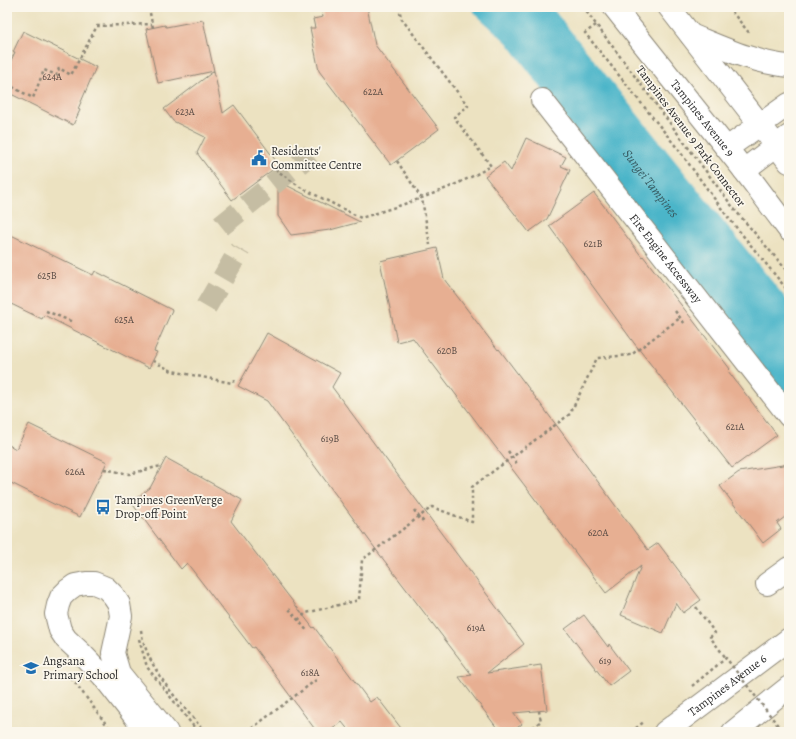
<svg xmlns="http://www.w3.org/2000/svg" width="796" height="739" font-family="Alegreya,serif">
	<rect width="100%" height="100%" fill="#fbf7ec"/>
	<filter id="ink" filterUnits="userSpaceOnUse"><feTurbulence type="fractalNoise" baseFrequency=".025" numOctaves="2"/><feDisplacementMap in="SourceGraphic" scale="8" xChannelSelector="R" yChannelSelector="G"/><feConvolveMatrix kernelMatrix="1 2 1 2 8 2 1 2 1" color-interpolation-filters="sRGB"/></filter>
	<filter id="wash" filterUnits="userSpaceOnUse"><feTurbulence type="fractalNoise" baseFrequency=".012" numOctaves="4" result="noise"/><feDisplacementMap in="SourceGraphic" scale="16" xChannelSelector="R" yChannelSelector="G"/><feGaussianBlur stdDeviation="0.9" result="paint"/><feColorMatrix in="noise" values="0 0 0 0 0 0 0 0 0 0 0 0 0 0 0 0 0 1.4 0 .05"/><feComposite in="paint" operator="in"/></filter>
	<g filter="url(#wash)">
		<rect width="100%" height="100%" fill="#ece2c1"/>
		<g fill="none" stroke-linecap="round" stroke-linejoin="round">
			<g stroke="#4cb5c9" stroke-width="22">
				<path d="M484,7L515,35L789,396"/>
				<path d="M535,7L542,13L789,320"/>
			</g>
			<path stroke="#4cb5c9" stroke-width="37" id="s1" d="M510,7L532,28L789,362"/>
		</g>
		<g id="blocks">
			<g fill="#e7af92">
				<path d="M321,7H367L375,45L439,129L391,165L319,71L310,28H315L313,19L323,17Z"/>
				<path d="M203,20L214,71L158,83L146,29L165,25L166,27Z"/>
				<path d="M23,31L96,67L78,109L80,110L73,125L7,92V69L15,52H13Z"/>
				<path d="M214,71L223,113L234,105L279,165L232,200L197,153L205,137L173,121L164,109Z"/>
				<path d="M526,138L566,157L561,166L570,170L547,219L529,232L485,176L504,162L511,171Z"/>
				<path d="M278,181L360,222L330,230L291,235L278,216Z"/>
				<path d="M594,193L642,257L643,256L692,319L730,369L728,371L777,435L732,468L634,343L549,226Z"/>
				<path d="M7,233L93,275L95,271L172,310L154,351L157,352L149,368L44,315L42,319L7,302Z"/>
				<path d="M437,248L444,279L498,350L499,349L560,430L648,550L658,543L701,600L683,613L676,603L663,633L621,615L641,566L606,593L413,338L397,342L380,261Z"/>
				<path d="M267,333L340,373L332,387L524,644L487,673L541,665L547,710L513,713L522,724L512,732H500L459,677L472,675L380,555L267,401L238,386Z"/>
				<path d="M29,424L107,462L80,517L7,481V444L16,449Z"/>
				<path d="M166,458L242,500L231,521L313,628L314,627L370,702L377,697L404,732H350L342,722L328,732H317L254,647L252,648L187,563L181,569L131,502L150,488Z"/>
				<path d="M789,464V514L777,523L781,529L763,543L720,486L739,472Z"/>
				<path d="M584,615L608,647L609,644L629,671L609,686L565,629Z"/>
			</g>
		</g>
	</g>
	<g filter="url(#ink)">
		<use href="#blocks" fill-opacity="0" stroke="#8c8676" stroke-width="1"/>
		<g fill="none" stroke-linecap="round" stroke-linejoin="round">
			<g stroke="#c5bda3" stroke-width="22" stroke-dasharray="22 11" stroke-linecap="butt">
				<path d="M221,226L311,154"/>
				<path d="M206,307L240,249"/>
			</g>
			<g stroke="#8c8676" stroke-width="24">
				<g id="minor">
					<path id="s2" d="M542,100L789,416"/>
					<path d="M727,148L789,104"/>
					<path d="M744,170L789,136"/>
					<path d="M767,584L789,568"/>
					<path d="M147,732L103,676L81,653L66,639L60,630L56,614L58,605L61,597L68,590L75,585L86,583H94L106,588L113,595L119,604L121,616L113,653L119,673L167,732"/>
					<path id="s3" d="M665,732L789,639"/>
					<path d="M733,732L789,687"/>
				</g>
			</g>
			<g stroke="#8c8676" stroke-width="24">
				<g id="major">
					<path id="s4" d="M614,7L744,170L789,230"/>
					<path d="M669,7L789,162"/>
					<path d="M691,35C723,48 755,63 789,66"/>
				</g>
			</g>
			<g stroke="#8c8676" stroke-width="2.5" stroke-dasharray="3 3" stroke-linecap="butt">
				<path d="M583,7L735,210L789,273"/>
				<path d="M728,7L750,34"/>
				<path d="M150,13L153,28"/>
				<path d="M596,25L585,33L678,149L727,216L789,292"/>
				<path d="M7,84L33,98L44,70L57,75L59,68L71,75L97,26L152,24"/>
				<path d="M397,161L422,199L430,245"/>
				<path d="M275,169L300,187L361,218C405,204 451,190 491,166L454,117L468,106L401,18L399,7"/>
				<path d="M46,311L73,322"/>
				<path d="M675,311L685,324"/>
				<path d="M153,361L172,371L232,383L237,378"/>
				<path d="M508,451L517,464"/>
				<path d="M104,469L129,474L161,466"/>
				<path d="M414,510L419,517L425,523"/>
				<path d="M696,607L715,633L710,637L726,658"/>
				<path d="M289,609L308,632"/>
				<path d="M298,620L306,613L359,600L362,560L432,507L472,522V487L570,414L597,358L631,355L680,318"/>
				<path d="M141,630C147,670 180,702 205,732"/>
				<path d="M139,639L147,667L198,732"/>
				<path d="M68,673L112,732"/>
				<path d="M247,732L316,680"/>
				<path d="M533,732L531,729L541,721L539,711"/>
				<path d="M584,732H586"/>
				<path d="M631,732L645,721"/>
			</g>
			<use href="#minor" stroke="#fff" stroke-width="22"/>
			<use href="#major" stroke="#fff" stroke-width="22"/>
			<path stroke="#8c8676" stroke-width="2.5" stroke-dasharray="3 3" stroke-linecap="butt" d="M692,686L726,658L783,732"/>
		</g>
	</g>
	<defs>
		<g id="civic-bare" transform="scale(1.2)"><path d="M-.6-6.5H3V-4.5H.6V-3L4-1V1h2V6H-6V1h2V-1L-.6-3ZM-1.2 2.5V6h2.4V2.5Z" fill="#1f6fb2" stroke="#fbf7ec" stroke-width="2.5" paint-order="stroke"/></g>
		<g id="bus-bare" transform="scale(1.2)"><path d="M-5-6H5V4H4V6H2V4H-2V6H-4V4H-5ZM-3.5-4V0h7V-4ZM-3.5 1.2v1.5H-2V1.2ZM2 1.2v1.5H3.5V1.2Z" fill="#1f6fb2" stroke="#fbf7ec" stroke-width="2.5" paint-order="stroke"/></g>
		<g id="school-bare" transform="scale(1.2)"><path d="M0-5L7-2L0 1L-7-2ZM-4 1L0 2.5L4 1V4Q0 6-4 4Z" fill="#1f6fb2" stroke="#fbf7ec" stroke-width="2.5" paint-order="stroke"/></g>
	</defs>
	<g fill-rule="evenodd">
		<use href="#civic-bare" x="259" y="158"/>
		<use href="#bus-bare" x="103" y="507"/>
		<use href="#school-bare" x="31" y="668"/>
	</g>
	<g text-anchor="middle" stroke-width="3.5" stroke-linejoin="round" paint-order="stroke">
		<g font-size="10" fill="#5a4c45">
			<text x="52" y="80">624A</text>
			<text x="373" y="95">622A</text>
			<text x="185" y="115">623A</text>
			<text x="593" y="247">621B</text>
			<text x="47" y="279">625B</text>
			<text x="124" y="323">625A</text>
			<text x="447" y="354">620B</text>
			<text x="735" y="430">621A</text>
			<text x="330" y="442">619B</text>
			<text x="75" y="475">626A</text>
			<text x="598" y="536">620A</text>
			<text x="476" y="631">619A</text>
			<text x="605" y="664">619</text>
			<text x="310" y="676">618A</text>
		</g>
		<g font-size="12" fill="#2b2b2b" stroke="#fbf7ec">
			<text dy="4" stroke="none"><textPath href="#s4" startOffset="142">Tampines Avenue 9</textPath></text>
			<text transform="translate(691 136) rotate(53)" y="4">Tampines Avenue 9 Park Connector</text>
			<text dy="4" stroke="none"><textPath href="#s2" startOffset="201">Fire Engine Accessway</textPath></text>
			<text dy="4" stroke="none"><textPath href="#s3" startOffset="78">Tampines Avenue 6</textPath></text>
		</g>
		<g font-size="12" fill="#2b2b2b" stroke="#fbf7ec" text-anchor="start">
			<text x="271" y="155">Residents'<tspan x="271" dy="14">Committee Centre</tspan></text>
			<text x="115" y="504">Tampines GreenVerge<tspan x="115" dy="14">Drop-off Point</tspan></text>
			<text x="43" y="665">Angsana<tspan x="43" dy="14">Primary School</tspan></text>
		</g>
		<g font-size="13" font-style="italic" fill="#375b62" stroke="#fbf7ec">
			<text dy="5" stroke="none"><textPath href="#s1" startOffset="226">Sungei Tampines</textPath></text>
		</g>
	</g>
	<rect width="796" height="739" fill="none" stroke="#fbf7ec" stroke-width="24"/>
</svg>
